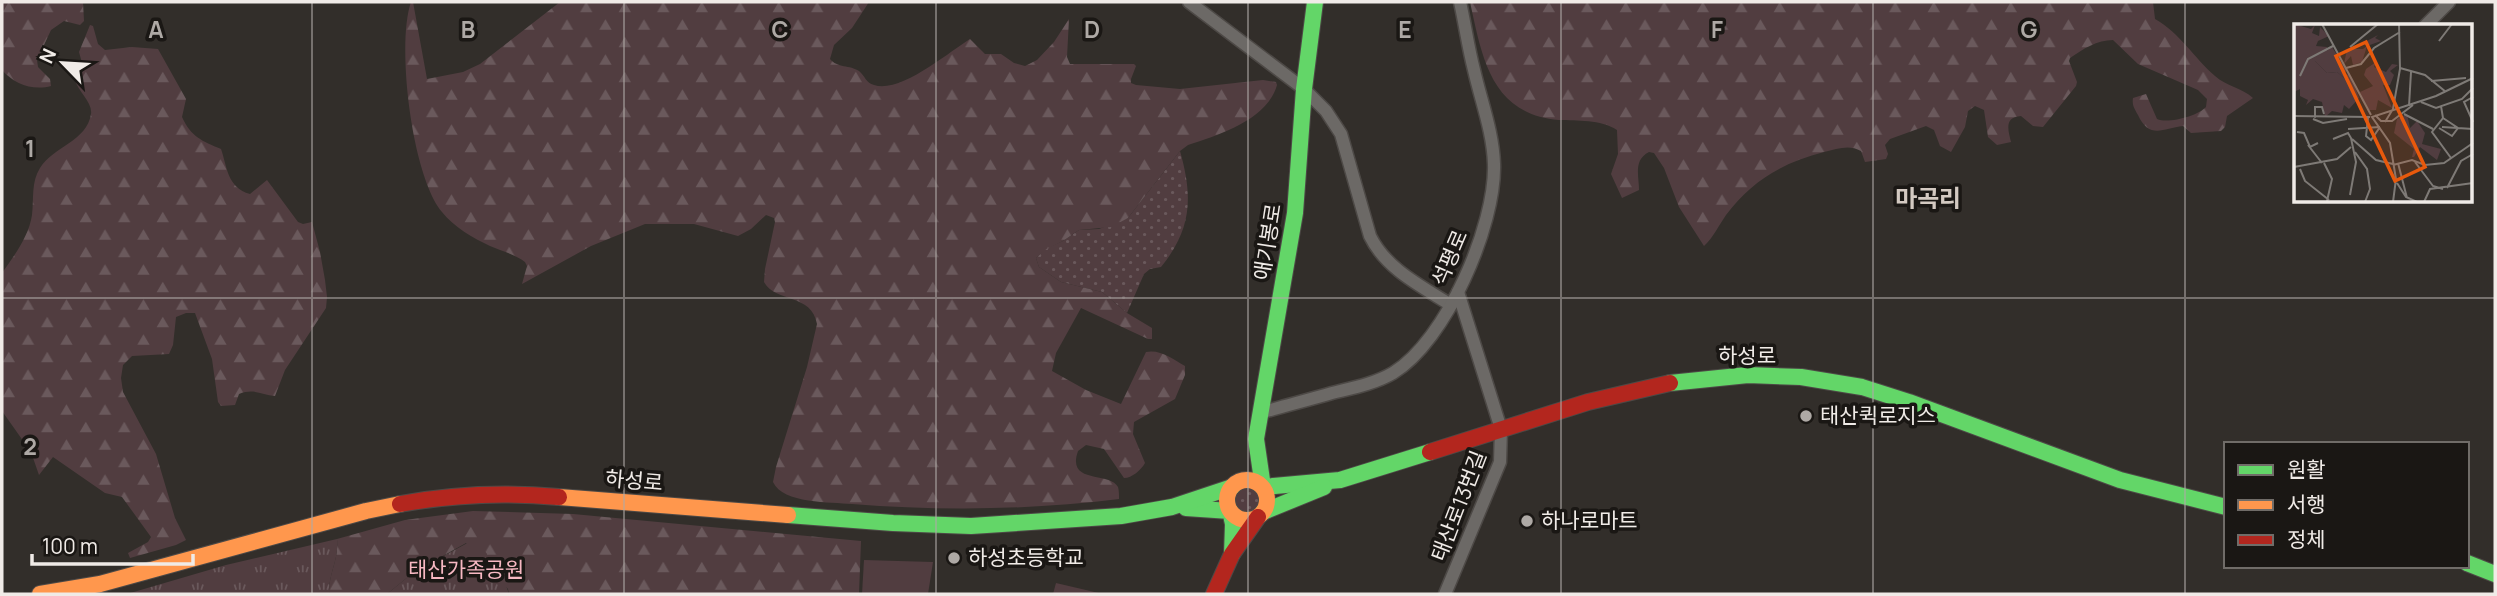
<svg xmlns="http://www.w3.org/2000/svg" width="2497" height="596" font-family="Manrope,'Noto Sans KR',sans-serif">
	<defs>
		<pattern id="grass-dots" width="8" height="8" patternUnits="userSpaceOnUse" patternTransform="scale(1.75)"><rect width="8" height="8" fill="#513d40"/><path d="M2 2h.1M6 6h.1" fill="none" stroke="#6a595c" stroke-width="1.8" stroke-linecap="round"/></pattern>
		<pattern id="forest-firs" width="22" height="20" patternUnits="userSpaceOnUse" patternTransform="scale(1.75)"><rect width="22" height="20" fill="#513d40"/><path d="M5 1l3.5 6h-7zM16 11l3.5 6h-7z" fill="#6a595c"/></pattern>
		<pattern id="park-tufts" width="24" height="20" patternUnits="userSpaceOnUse" patternTransform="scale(1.75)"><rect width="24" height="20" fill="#513d40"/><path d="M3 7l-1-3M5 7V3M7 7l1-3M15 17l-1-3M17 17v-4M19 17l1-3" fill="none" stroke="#6a595c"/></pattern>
	</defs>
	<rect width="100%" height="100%" fill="#322e2a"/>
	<g fill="url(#grass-dots)">
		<path d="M1180,151C1193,197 1192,229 1161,267L1150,269L1144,274L1127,313L1102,292L1061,282L1039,267L1036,258L1045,249L1063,241L1079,230L1099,229L1128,218Z"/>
		<circle cx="1247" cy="500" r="13"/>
	</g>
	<g fill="url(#forest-firs)">
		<path d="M2,2H83L84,21L80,25L64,21L51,30L37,60L38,67L50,79L51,86C33,91 14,84 2,70Z"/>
		<path d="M411,2H413L427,79L463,72L480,64L560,2H869L852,28L834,45L830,59C837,68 850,65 859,71C865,76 866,83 874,85C900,94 949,52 970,39L985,54H1001L1014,63L1025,66L1037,60L1054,42L1069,19L1067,57L1070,64H1134L1136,66L1131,79V83L1136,85L1180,89L1263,80L1276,82L1277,85C1267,120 1219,135 1188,145L1180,151L1128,218L1111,227L1079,230L1063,241L1045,250L1036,258L1039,267L1061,282L1102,292L1127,313L1152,328V339H1148L1081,308L1056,353L1052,371L1086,390L1121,404L1146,352C1160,349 1173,359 1185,366V375L1175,399L1134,422L1133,434L1145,463C1141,470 1132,478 1124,478L1104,449L1086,445L1078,451C1066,485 1110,471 1118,487C1119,490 1119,496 1119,499C1030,510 941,511 852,504C831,502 783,504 773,482L776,467L807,367L817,324C812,293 775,303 764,282L765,269L775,222L774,218L766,215L751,229L738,236L694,224H645L591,246L522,284L527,266L525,262C514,254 502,251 490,246C473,238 454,227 442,212C412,176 396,45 411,2Z"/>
		<path d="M1470,2H2153L2155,19C2180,33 2194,58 2215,76C2226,86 2242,88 2253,98L2227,116L2225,127L2221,131L2191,133L2183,126C2162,129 2149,139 2138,115C2134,108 2132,105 2133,98L2146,94L2157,119C2168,124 2198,116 2206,107L2207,99L2198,90L2138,64L2113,40C2097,40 2083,49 2070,58L2069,61L2077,82L2076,86L2043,127L2033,126L2021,116C2004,117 2008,130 2011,142L1997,145L1988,137L1984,110L1975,106L1968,111L1965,127L1951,152L1940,146L1934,130L1926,126L1890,139L1885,145L1888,154L1886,159L1865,162L1861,151C1849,144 1837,149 1824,152C1784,162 1751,181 1726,215C1719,225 1713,238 1704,246L1679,207L1664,168L1654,153L1649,152C1633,160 1639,176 1639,190L1622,198L1611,174L1618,154L1617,130C1600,119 1578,121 1559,120C1490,114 1482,56 1470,2Z"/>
		<path d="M90,25L93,26L98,44L105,50L132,47L158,49L186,99L182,117C191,137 202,141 221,149C227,166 227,188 250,194L267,180L298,222L303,224L312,222L320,252L325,280L327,297L326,308L285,370L275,396C262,395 254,388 239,394L235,405L221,406L218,402L212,359L195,313H186L176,317L173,345L169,354L132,356L123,365L121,378L123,392L156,454L175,518L186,540L176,545L130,558L128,553L148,542L151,537L122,497L105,493L53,457L39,475L31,452L2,411V273C14,256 29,236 32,215C34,199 31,182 40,168C53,147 87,141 91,114C93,103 78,91 75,80L84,70L79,52Z"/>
		<path d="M473,511L573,514L861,541L859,594H509L508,589L466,543L414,572L387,594H332L329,592C329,572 339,560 337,539L405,520Z"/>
	</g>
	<g fill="url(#park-tufts)">
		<path d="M337,539C339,560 329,572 329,592L332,594H127L226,565Z"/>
		<path d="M473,540C489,552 503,575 509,594H387L414,572Z"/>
	</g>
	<g fill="#513d40">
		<path d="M864,560L933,562L928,594H862Z"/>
		<path d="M1056,583L1103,594H1053Z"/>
	</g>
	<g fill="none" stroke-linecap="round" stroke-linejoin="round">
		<g stroke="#4d4946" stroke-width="15">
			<g id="street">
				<path d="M1189,2L1304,89L1326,111L1341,134L1370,236C1386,269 1421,286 1451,305"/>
				<path d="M2425,26L2449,2"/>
				<path d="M1260,413C1284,406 1308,400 1332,393C1352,388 1374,384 1393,373C1446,341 1496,225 1494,164C1493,132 1481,101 1474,70C1468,47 1465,24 1460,2"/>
				<path d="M1445,594L1500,462L1501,429L1458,292"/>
			</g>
		</g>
		<g stroke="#4d4946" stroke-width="18">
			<g id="fast">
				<path d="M1315,2L1304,89L1295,213L1256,439L1263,487L1340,480L1430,452"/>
				<path d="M1670,383L1748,375L1801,377L1862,387L1909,402L2120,480L2226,507"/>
				<path d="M1186,508L1230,511L1233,524L1232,554"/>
				<path d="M1263,512L1324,487"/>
				<path d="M788,515L893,523L971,526L1121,516L1172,507L1232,487"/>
				<path d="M2467,563L2495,574"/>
			</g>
		</g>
		<g stroke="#4d4946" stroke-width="18">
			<g id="slow">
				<circle cx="1247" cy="500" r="20"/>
				<path d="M559,497L788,515"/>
				<path d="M40,594L100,584L366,511L400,504"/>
			</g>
		</g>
		<g stroke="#4d4946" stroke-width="18">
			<g id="jam">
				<path d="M1430,452L1588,402L1670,383"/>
				<path d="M400,504C454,494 505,492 559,497"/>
				<path d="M1214,594L1232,554L1258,517"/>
			</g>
		</g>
		<use href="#street" stroke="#6c6966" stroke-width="12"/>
		<use href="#fast" stroke="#63d668" stroke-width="16"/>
		<use href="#slow" stroke="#ff974d" stroke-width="16"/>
		<use href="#jam" stroke="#b3261e" stroke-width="16"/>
	</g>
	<path fill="none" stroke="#aea9a5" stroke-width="2" stroke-opacity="0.55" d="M312,2V594M624,2V594M936,2V594M1248,2V594M1561,2V594M1873,2V594M2185,2V594M2,298H2495"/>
	<g fill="#aea9a5" stroke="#1a1714" stroke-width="2.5">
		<circle cx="1806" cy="416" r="7"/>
		<circle cx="1527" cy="521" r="7"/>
		<circle cx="954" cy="558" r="7"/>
	</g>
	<g text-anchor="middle" stroke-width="7" stroke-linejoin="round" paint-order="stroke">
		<g font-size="21" fill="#f0ebe7" stroke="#1a1714">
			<text transform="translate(1268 242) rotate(-81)" y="7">애기봉로</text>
			<text transform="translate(1450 258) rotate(-67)" y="7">석평로</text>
			<text x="1747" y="363">하성로</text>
			<text transform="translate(634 481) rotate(5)" y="7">하성로</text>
			<text transform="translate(1459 506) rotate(-69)" y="7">태산로13번길</text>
		</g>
		<g font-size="21" fill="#f0ebe7" stroke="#1a1714" text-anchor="start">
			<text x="1820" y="423">태산퀵로지스</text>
			<text x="1541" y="528">하나로마트</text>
			<text x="968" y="565">하성초등학교</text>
		</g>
		<g font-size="21" fill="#f7b8c2" stroke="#1a1714">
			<text x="466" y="577">태산가족공원</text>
		</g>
		<g font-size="24" font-weight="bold" fill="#d3c9c1" stroke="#1a1714">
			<text x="1928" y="207">마곡리</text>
		</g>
	</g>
	<g transform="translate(2294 24)">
		<rect width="178" height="178" fill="#322e2a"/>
		<path d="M0,0L17,5L21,1L18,9L25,12L26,3L35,12L24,17L22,22L33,23V28L21,37L33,49L43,48L54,57L56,54L46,48L57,52L65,74L55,85L50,81L48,89L38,87L31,93L28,78L19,75L12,81L14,76L6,72V65L0,68ZM84,11L81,14L87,17L73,22L68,38L59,41L57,32L50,40L53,25H69L73,22L69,19ZM82,38L80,43L92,48L98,40L104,41L96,47L100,51L96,61H89L98,84L84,76L82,86H74L68,76L66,68L79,62L70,51L72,45ZM113,90L116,104L123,97L131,109L128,120L147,125L143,136L126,123L120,133H118L120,125L100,109L103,95Z" fill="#513d40"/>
		<path d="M38,23L53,47L49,49L56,54L54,57L43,48L33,49L20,36Z" fill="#513d40"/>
		<path fill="none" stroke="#7e7a76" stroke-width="2" d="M28,0L77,91M145,17L158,0M56,23L84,0M52,44L67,40L80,24L106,8M106,44L131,51L152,68M6,52L14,35L39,22M137,57L172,54M179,73L170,78L179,98M127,78L142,84L168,75L179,64M115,82L117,48M147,82L149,94L138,108L157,134M110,90L139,105M81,91L87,97H98L119,81M0,92L76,93M21,94V83H28L30,90M74,94L72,112L77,116L86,103M19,95L29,99L53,95M91,98L99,85L106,45L105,0M148,103L179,105M145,104L158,112L164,104L149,94M54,105L86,103M3,108L10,109L16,123L24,119M39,115L54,109L57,114L62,138L56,171M58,115L82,136L99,140M14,121L28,139M61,128L73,145L76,165L71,178M121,138L139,162L149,165M30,139L38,155L33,177M104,139L113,174M99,141L118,136L131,141L150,139L179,119M0,143L43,135L57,123M6,145L11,157L35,176M103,159L112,173L123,178M153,164L167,137L179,130M99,178L102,155L96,119L78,93L142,72L179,54M130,178L136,165L179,159"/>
		<path fill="#e8590c" fill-opacity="0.15" stroke="#e8590c" stroke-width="3.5" d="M72,18L131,143L101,157L42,32Z"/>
		<rect width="178" height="178" fill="none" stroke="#f0ebe7" stroke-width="3.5"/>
	</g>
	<g font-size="23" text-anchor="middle" font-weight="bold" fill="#aea9a5" stroke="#1a1714" stroke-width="7" stroke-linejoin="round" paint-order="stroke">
		<text x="156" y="38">A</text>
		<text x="468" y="38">B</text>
		<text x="780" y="38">C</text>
		<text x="1092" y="38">D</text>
		<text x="1405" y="38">E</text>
		<text x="1717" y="38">F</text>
		<text x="2029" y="38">G</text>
		<text x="30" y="157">1</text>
		<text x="30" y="455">2</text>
	</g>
	<rect width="2497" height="596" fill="none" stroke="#f0ebe7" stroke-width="7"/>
	<rect x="2224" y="442" width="245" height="126" fill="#1a1714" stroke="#706c68" stroke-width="2"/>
	<rect x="2238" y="465" width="35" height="10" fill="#63d668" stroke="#706c68" stroke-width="2"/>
	<text x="2287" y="477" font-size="21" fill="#f0ebe7">원활</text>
	<rect x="2238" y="500" width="35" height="10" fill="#ff974d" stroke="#706c68" stroke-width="2"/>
	<text x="2287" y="512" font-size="21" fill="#f0ebe7">서행</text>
	<rect x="2238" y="535" width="35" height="10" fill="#b3261e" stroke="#706c68" stroke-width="2"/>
	<text x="2287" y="547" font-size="21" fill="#f0ebe7">정체</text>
	<g transform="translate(63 63) rotate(295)" stroke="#1a1714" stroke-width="5" paint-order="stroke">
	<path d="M0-5L12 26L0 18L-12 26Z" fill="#f0ebe7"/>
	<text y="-10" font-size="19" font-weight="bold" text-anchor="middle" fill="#f0ebe7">N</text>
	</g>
	<path d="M32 554v10h161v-10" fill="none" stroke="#f0ebe7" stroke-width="3.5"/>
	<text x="42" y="554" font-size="21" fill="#f0ebe7" stroke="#1a1714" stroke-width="5" paint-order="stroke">100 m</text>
</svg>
